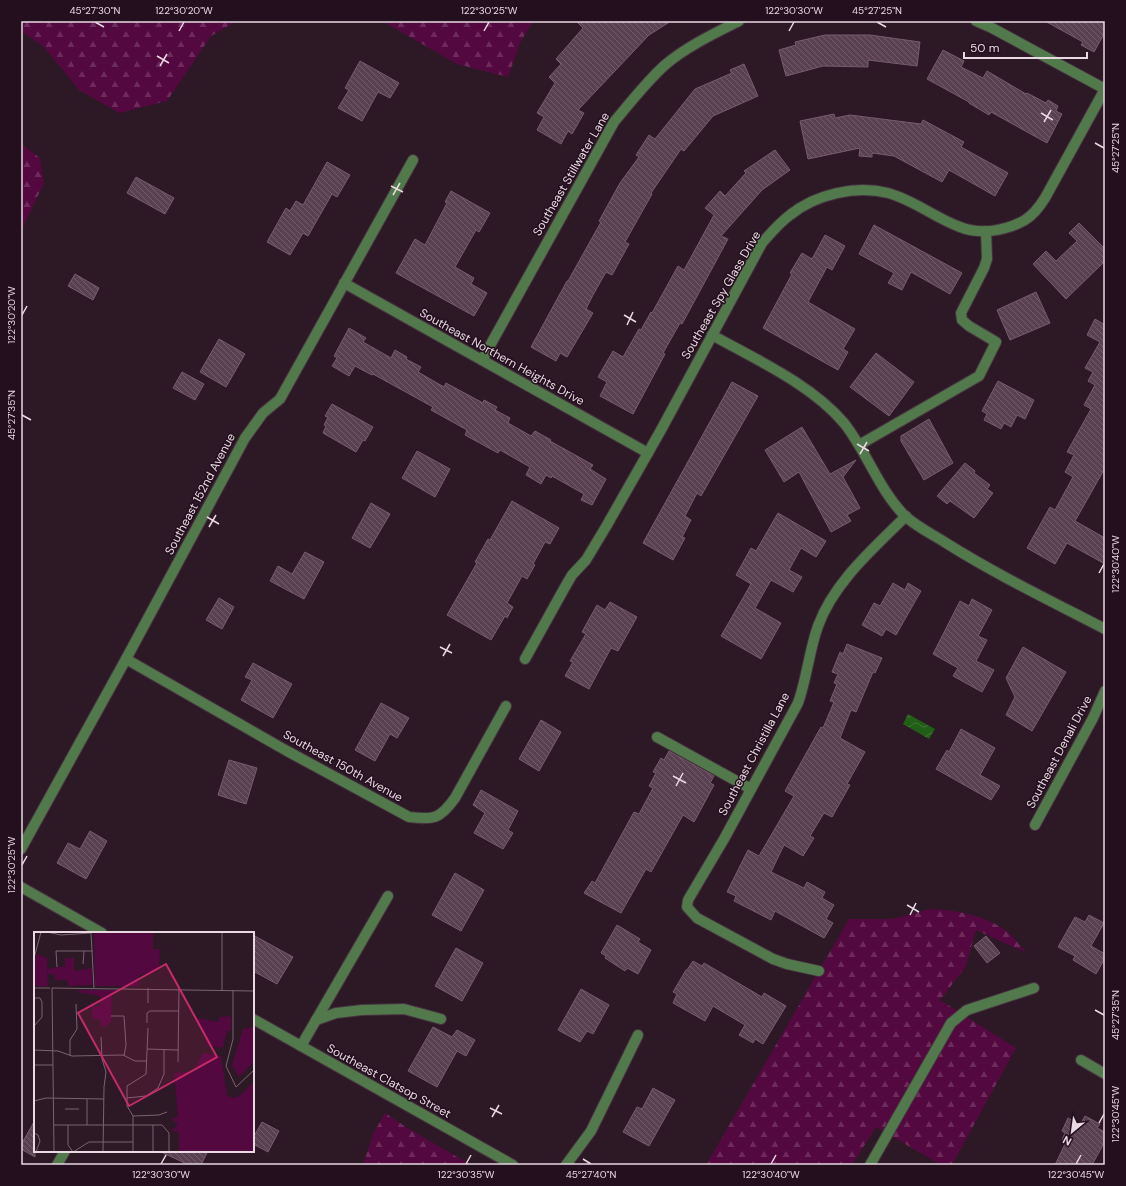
<svg xmlns="http://www.w3.org/2000/svg" width="1126" height="1186" font-family="'DM Sans',sans-serif">
	<defs>
		<pattern id="forest-firs" width="22" height="20" patternUnits="userSpaceOnUse"><rect width="22" height="20" fill="#530840"/><path d="M5 1l3.5 6h-7zM16 11l3.5 6h-7z" fill="#6c2b5b"/></pattern>
		<pattern id="water-waves" width="16" height="10" patternUnits="userSpaceOnUse"><rect width="16" height="10" fill="#205f15"/><path d="M0 5q4-4 8 0t8 0" fill="none" stroke="#407537"/></pattern>
		<pattern id="building-back-hatch" width="6" height="6" patternUnits="userSpaceOnUse"><rect width="6" height="6" fill="#5a4151"/><path d="M-1 5l2 2M0 0l6 6M5-1l2 2" fill="none" stroke="#725c6a"/></pattern>
	</defs>
	<rect width="100%" height="100%" fill="#2d1826"/>
	<g fill="url(#forest-firs)">
		<path d="M21,21H237L211,36L167,101L119,113L79,90L44,47L21,31Z"/>
		<path d="M382,21H533L520,43L508,77L457,64Z"/>
		<path d="M21,144L40,158L44,183L21,231Z"/>
		<path d="M930,909C956,910 984,915 1005,930C1013,936 1020,946 1027,953L976,930L965,968L940,1000L1016,1048L952,1165H941L876,1127L852,1165H706L849,919H892Z"/>
		<path d="M385,1113L406,1127L471,1165H363L373,1134Z"/>
	</g>
	<path fill="url(#water-waves)" d="M908,714L935,729L929,739L903,724Z"/>
	<g fill="url(#building-back-hatch)" stroke="#765c6c">
		<path d="M576,21H671L649,35L578,110L584,113L572,134L568,131L561,144L537,130L544,117L537,113L555,83L549,77L561,64L556,59L583,28Z"/>
		<path d="M1045,21H1105V32L1094,52L1081,45L1083,42Z"/>
		<path d="M825,35H870L920,42L917,66L868,60V67L823,66L786,76L779,50L796,45L795,42Z"/>
		<path d="M943,50L964,61L961,67L983,78L987,71L1026,94L1027,93L1046,103L1048,100L1058,106L1056,111L1062,114L1047,143L991,112L989,115L969,103V102L927,79Z"/>
		<path d="M360,61L399,83L390,98L378,92L362,121L338,108L349,90L345,88Z"/>
		<path d="M744,64L758,96L713,116L684,151L681,149L651,193L652,194L625,242L629,244L612,275L606,272L593,295L586,309L593,313L567,357L560,353L556,361L531,347L567,281H568L601,222L599,221L620,183L639,157L636,155L649,135L655,139L695,89L732,73L730,70Z"/>
		<path d="M834,114L835,118L850,115L921,124L923,120L964,142L961,147L1008,173L995,196L949,170L942,182L894,156L872,153V157L859,156L860,148L808,159L800,121Z"/>
		<path d="M775,150L790,170L762,190L721,236L728,239L682,324L680,323L663,353L665,354L633,414L600,396L607,382L598,377L613,351L623,357L639,329L641,330L651,312L652,313L678,266L684,270L714,215L705,208L720,191L725,196L746,173L744,171Z"/>
		<path d="M327,162L350,175L337,197L332,194L308,236L303,233L290,255L267,242L286,208L290,211L296,201L303,205Z"/>
		<path d="M136,177L174,198L165,214L127,193Z"/>
		<path d="M451,191L490,213L479,232L476,230L455,267L474,278L471,284L487,293L474,316L396,273L415,239L425,245L447,203L445,202Z"/>
		<path d="M1079,223L1105,249V261L1066,299L1033,264L1046,251L1056,261L1077,241L1069,233Z"/>
		<path d="M874,225L962,273L950,294L911,272L902,290L888,283L894,273L859,254Z"/>
		<path d="M825,235L845,246L832,270L827,267L808,302L855,329L843,349L848,352L838,370L763,328L792,274L790,273L802,253L812,259Z"/>
		<path d="M75,274L99,288L93,300L68,286Z"/>
		<path d="M1036,292L1050,323L1010,340L997,310Z"/>
		<path d="M1095,319L1105,325V468L1075,521L1105,538V564L1067,543L1055,564L1027,548L1050,507L1055,510L1073,477L1065,472L1074,455L1067,452L1091,409L1084,405L1095,385L1088,381L1093,372L1085,368L1100,342L1087,335Z"/>
		<path d="M349,328L366,338L363,342L391,358L395,350L407,357L406,359L421,367L418,372L444,387L446,383L483,403L484,400L497,407L495,410L510,418L508,423L531,436L535,431L551,440L550,441L593,465L590,469L606,479L592,505L581,500L584,494L552,476L551,478L546,475L541,484L526,475L530,467L500,450L498,453L465,435L467,430L431,410L433,407L373,374L372,375L355,366L349,376L332,366L337,358L334,356Z"/>
		<path d="M219,339L245,354L226,387L200,372Z"/>
		<path d="M876,353L914,382L889,416L850,387Z"/>
		<path d="M182,372L204,384L195,400L173,388Z"/>
		<path d="M998,381L1034,400L1025,419L1017,415L1011,427L1004,423L1001,429L984,420L987,414L982,411Z"/>
		<path d="M732,382L758,396L701,496L697,493L685,516L691,520L682,537L685,538L673,560L643,543Z"/>
		<path d="M332,404L373,427L365,441L363,440L356,452L323,433L326,426L324,425L328,417L325,416Z"/>
		<path d="M929,419L953,463L924,480L901,441V436Z"/>
		<path d="M802,427L830,474L856,460L843,477L860,508L847,515L851,521L831,532L799,472L784,482L765,450Z"/>
		<path d="M417,451L450,469L435,497L402,478Z"/>
		<path d="M965,463L975,471L974,473L990,485L987,489L993,493L974,518L950,501L947,504L937,496Z"/>
		<path d="M512,501L559,528L550,544L545,542L533,564L535,565L527,579L522,576L507,603L513,607L507,618L505,616L491,640L447,615L477,563L475,562L488,539L490,540Z"/>
		<path d="M371,503L390,514L370,548L352,538Z"/>
		<path d="M778,513L826,541L816,557L801,548L789,570L802,577L793,592L771,580L755,608L781,623L761,659L721,636L751,584L736,575L751,548L756,551Z"/>
		<path d="M305,552L324,562L304,599L270,581L278,566L292,574Z"/>
		<path d="M893,583L905,590L908,583L921,591L896,635L886,629L882,636L862,625L874,603L880,606Z"/>
		<path d="M219,598L234,607L222,629L206,620Z"/>
		<path d="M972,599L992,610L978,636L987,640L976,661L994,670L982,692L953,676L958,668L933,654L960,601L969,606Z"/>
		<path d="M610,602L637,617L618,651L611,648L589,689L565,676L573,662L570,661L586,634L582,632L597,605L605,610Z"/>
		<path d="M847,644L882,658L875,673L873,672L856,712L851,710L840,738L865,752L847,784L850,785L832,817L824,813L810,836L814,838L803,856L784,845L771,872L804,888L807,882L825,892L822,898L834,905L826,919L833,923L824,938L775,911L771,920L734,901L736,896L727,892L748,850L759,856L794,796L785,791L821,727L823,728L834,702L830,701L837,684L834,683L838,674L832,672L840,652L843,654Z"/>
		<path d="M1023,647L1066,672L1032,731L1006,715L1015,697L1006,678Z"/>
		<path d="M253,663L292,684L273,718L241,700L252,680L245,677Z"/>
		<path d="M381,703L409,718L397,738L390,734L375,761L355,750Z"/>
		<path d="M541,720L561,732L539,771L519,759Z"/>
		<path d="M961,729L995,748L980,775L1000,786L991,800L936,769L947,750L949,752Z"/>
		<path d="M669,751L714,776L710,783L714,785L694,822L683,815L651,872L646,869L621,913L584,893L592,881L595,883L634,812L639,814L653,788L649,786L656,773L653,772L661,758L664,760Z"/>
		<path d="M229,760L257,768L246,804L218,795Z"/>
		<path d="M481,790L518,811L508,830L513,833L503,849L474,833L485,813L473,805Z"/>
		<path d="M90,831L107,841L86,879L57,863L68,843L80,849Z"/>
		<path d="M455,873L484,890L461,931L432,915Z"/>
		<path d="M1089,915L1104,923L1091,946L1105,954V958L1096,974L1073,960L1075,956L1058,947L1075,917L1085,922Z"/>
		<path d="M617,925L640,939L638,942L651,950L638,974L627,968L625,971L605,958L606,956L601,953Z"/>
		<path d="M253,935L293,957L277,984L253,971Z"/>
		<path d="M986,936L1000,953L987,963L974,946Z"/>
		<path d="M456,948L483,963L462,1001L435,986Z"/>
		<path d="M693,961L702,966L704,963L762,997L764,993L786,1006L763,1044L755,1039L753,1043L739,1035L745,1025L713,1006L705,1021L673,1003L677,994L673,992L686,970H687Z"/>
		<path d="M581,989L609,1005L593,1034L587,1031L580,1042L558,1030Z"/>
		<path d="M433,1027L452,1037L457,1030L475,1040L466,1056L457,1051L437,1087L408,1071Z"/>
		<path d="M653,1088L675,1100L649,1146L623,1132L637,1107L642,1109Z"/>
		<path d="M1085,1116L1100,1124L1097,1128L1105,1132V1141L1092,1165H1055L1066,1142L1062,1140L1065,1133L1062,1131L1068,1118L1080,1125Z"/>
		<path d="M35,1120V1157L21,1149V1145Z"/>
		<path d="M262,1122L279,1131L268,1152L253,1144V1138Z"/>
		<path d="M159,1151H208L201,1165H189Z"/>
	</g>
	<g fill="none" stroke-linecap="round" stroke-linejoin="round">
		<g stroke="#473340" stroke-width="12">
			<g id="minor">
				<path d="M976,21L992,28L1105,89"/>
				<path d="M344,283L648,453"/>
				<path d="M712,335C755,359 811,384 844,423C867,452 879,490 905,516C917,527 932,534 946,543C997,575 1051,601 1105,629"/>
				<path d="M482,360L614,122C630,103 647,81 665,65C686,47 715,33 739,21"/>
				<path d="M859,445L979,376L996,342L969,326L962,320L961,313L984,268L987,259L986,231"/>
				<path d="M126,659L287,751L409,817C434,820 440,819 455,798L506,706"/>
				<path d="M525,659L565,587L572,575L586,560L607,525L661,430L762,243C771,233 779,223 790,215C816,194 856,185 888,193C914,200 935,218 960,227C980,235 1006,231 1025,220C1033,215 1040,206 1045,198L1105,89"/>
				<path d="M657,737L751,789"/>
				<path d="M1035,825L1093,718L1105,691"/>
				<path d="M21,849L126,659L245,438L263,413L280,399L413,160"/>
				<path d="M21,887L102,933"/>
				<path d="M819,971L787,964L773,959L697,918L687,907L688,900L724,839L798,703C807,678 809,651 818,626C834,582 873,549 906,516"/>
				<path d="M253,1019L513,1165"/>
				<path d="M316,1020L336,1013L362,1010L404,1009L441,1019"/>
				<path d="M301,1046L388,896"/>
				<path d="M1081,1060L1105,1074"/>
				<path d="M57,1165L65,1151"/>
				<path d="M566,1165L591,1131L638,1035"/>
				<path d="M870,1165L951,1023L967,1010L1034,988"/>
			</g>
		</g>
		<use href="#minor" stroke="#52794b" stroke-width="10"/>
	</g>
	<path fill="none" stroke="#e8d9e2" stroke-width="1.5" d="M95,22L104,27M877,22L886,27M179,31L184,22M484,31L489,22M789,31L794,22M157,56L169,63M160,66L167,54M1041,113L1053,120M1044,122L1051,110M1095,143L1104,148M391,186L403,192M393,195L400,183M22,315L27,306M624,315L636,322M627,325L633,312M22,415L31,420M857,444L869,451M860,454L867,442M207,517L219,524M209,527L216,515M1099,573L1104,564M440,647L452,653M443,656L450,644M673,776L686,783M676,786L683,773M22,865L27,856M907,905L919,912M910,915L916,903M1095,1010L1104,1015M490,1108L502,1114M492,1117L499,1105M1099,1123L1104,1114M583,1159L591,1164M161,1164L166,1155M466,1164L471,1155M771,1164L776,1155M1076,1164L1081,1155"/>
	<g text-anchor="middle" stroke-width="3" stroke-linejoin="round" paint-order="stroke">
		<g font-size="12" fill="#e8d9e2" stroke="#230f1d">
			<text transform="translate(571 174) rotate(-60)" y="4">Southeast Stillwater Lane</text>
			<text transform="translate(721 295) rotate(-60)" y="4">Southeast Spy Glass Drive</text>
			<text transform="translate(502 357) rotate(29)" y="4">Southeast Northern Heights Drive</text>
			<text transform="translate(200 494) rotate(-62)" y="4">Southeast 152nd Avenue</text>
			<text transform="translate(1059 752) rotate(-62)" y="4">Southeast Denali Drive</text>
			<text transform="translate(754 754) rotate(-62)" y="4">Southeast Christilla Lane</text>
			<text transform="translate(343 766) rotate(29)" y="4">Southeast 150th Avenue</text>
			<text transform="translate(389 1081) rotate(29)" y="4">Southeast Clatsop Street</text>
		</g>
	</g>
	<g transform="translate(34 932)">
		<rect width="220" height="220" fill="#2d1826"/>
		<path d="M3,22L13,26L14,54H0V29Z" fill="#530840"/>
		<path d="M60,0H119V17H126L125,37L114,43L108,42L104,45L105,54H61ZM31,26H40V39L58,36V53L34,54L33,48H21V43L14,42V37L31,34ZM46,58H87L78,63L77,90L70,95H62L67,94L66,87H58V74H66V64L43,60ZM197,84V99H193L189,116L173,114L170,100L162,89L164,86L184,90L186,85ZM220,95V129L205,145L198,133L209,97ZM169,121L187,124L193,164L201,166L208,162L220,149V220H145V200L137,199L144,193L138,187L144,185L140,141L159,140Z" fill="#530840"/>
		<path fill="none" stroke="#786571" stroke-width="1" d="M13,0L27,3L57,1L60,56M188,0V58M0,26L7,0M49,32L50,19M23,35L22,19H59M0,56H16M199,58V107L192,134L202,155L220,138M0,66H6L8,70V85L0,94M114,71V56M77,84H90L92,113L90,124M113,91V81L116,79H145M67,105L68,127L72,140L70,155L69,220M113,117L144,118M0,118L24,119L38,124L89,123L101,129H113M36,123V108L43,97L42,72M144,130L145,56M0,133H19M93,166L112,164L124,156L130,142V118M53,167V193M0,169L12,166L70,167M31,177H45M99,184L125,183L133,180M20,193H128L135,201V220M34,193V213L39,220M0,201L4,203L6,209L2,220M20,220L18,56L220,59M39,220L55,210H99M99,220V184L93,174V154L112,142L114,96M119,220V193"/>
		<path fill="#c62b68" fill-opacity="0.15" stroke="#c62b68" stroke-width="2" d="M132,32L183,125L95,174L44,81Z"/>
		<rect width="220" height="220" fill="none" stroke="#e8d9e2" stroke-width="2"/>
	</g>
	<rect width="1126" height="1186" fill="none" stroke="#230f1d" stroke-width="44"/>
	<g transform="translate(1072 1132) rotate(209)" stroke="#230f1d" stroke-width="3" paint-order="stroke">
	<path d="M0-3L7 15L0 10L-7 15Z" fill="#e8d9e2"/>
	<text y="-6" font-size="11" font-weight="bold" text-anchor="middle" fill="#e8d9e2">N</text>
	</g>
	<path d="M964 52v6h123v-6" fill="none" stroke="#e8d9e2" stroke-width="2"/>
	<text x="970" y="52" font-size="12" fill="#e8d9e2" stroke="#230f1d" stroke-width="3" paint-order="stroke">50 m</text>
	<rect x="22" y="22" width="1082" height="1142" fill="none" stroke="#e8d9e2" stroke-width="1.5"/>
	<g font-size="10" text-anchor="middle" fill="#e8d9e2">
		<text x="95" y="14">45°27'30"N</text>
		<text x="184" y="14">122°30'20"W</text>
		<text x="489" y="14">122°30'25"W</text>
		<text x="794" y="14">122°30'30"W</text>
		<text x="877" y="14">45°27'25"N</text>
		<text transform="translate(1115 148) rotate(-90)" y="4">45°27'25"N</text>
		<text transform="translate(11 315) rotate(-90)" y="4">122°30'20"W</text>
		<text transform="translate(11 415) rotate(-90)" y="4">45°27'35"N</text>
		<text transform="translate(1115 564) rotate(-90)" y="4">122°30'40"W</text>
		<text transform="translate(11 865) rotate(-90)" y="4">122°30'25"W</text>
		<text transform="translate(1115 1015) rotate(-90)" y="4">45°27'35"N</text>
		<text transform="translate(1115 1114) rotate(-90)" y="4">122°30'45"W</text>
		<text x="161" y="1178">122°30'30"W</text>
		<text x="466" y="1178">122°30'35"W</text>
		<text x="591" y="1178">45°27'40"N</text>
		<text x="771" y="1178">122°30'40"W</text>
		<text x="1076" y="1178">122°30'45"W</text>
	</g>
</svg>
